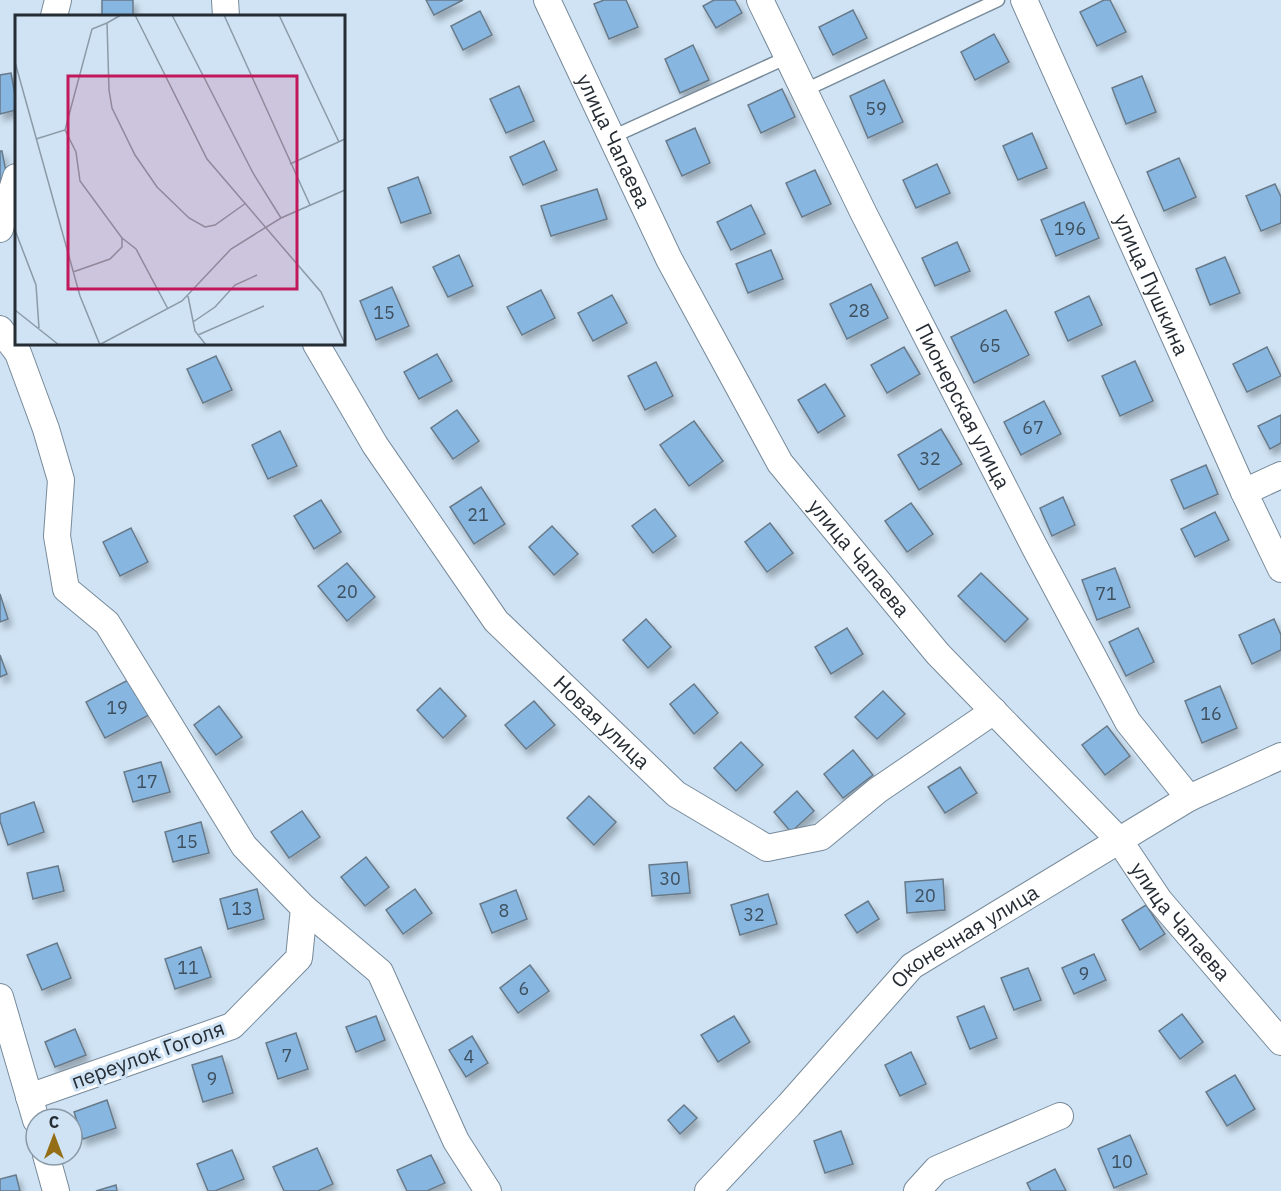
<svg xmlns="http://www.w3.org/2000/svg" width="1281" height="1191" font-family="'IBM Plex Sans',sans-serif">
	<defs>
		<filter id="shadow"><feDropShadow dx="3.5" dy="6" stdDeviation="3" flood-color="#0004"/></filter>
	</defs>
	<rect width="100%" height="100%" fill="#cfe3f4"/>
	<g fill="#87b7e0" stroke="#687a89" stroke-width="1.5" filter="url(#shadow)">
		<rect x="102" y="0" width="31" height="16"/>
		<path d="M426,0H463L434,15Z"/>
		<path d="M604,0H626L638,27L609,39L594,4Z"/>
		<path d="M714,0H735L742,13L716,28L703,6Z"/>
		<path d="M1104,0H1110L1126,32L1097,46L1080,12Z"/>
		<path d="M853,10L867,38L833,55L819,27Z"/>
		<path d="M480,11L492,35L463,50L451,26Z"/>
		<path d="M994,34L1009,62L975,80L961,52Z"/>
		<path d="M693,45L709,80L680,93L665,59Z"/>
		<path d="M11,73L16,100V110L0,114V75Z"/>
		<path d="M1142,76L1156,112L1126,124L1112,88Z"/>
		<path d="M884,80L903,122L868,138L850,96Z"/>
		<path d="M519,86L534,121L506,133L490,99Z"/>
		<path d="M782,89L795,117L761,133L748,105Z"/>
		<path d="M695,128L710,163L682,176L666,141Z"/>
		<path d="M1032,133L1047,168L1018,180L1003,146Z"/>
		<path d="M544,141L557,170L523,185L510,157Z"/>
		<path d="M0,151H2L8,182L0,183Z"/>
		<path d="M1179,158L1196,197L1164,211L1147,172Z"/>
		<path d="M937,164L950,193L916,208L903,180Z"/>
		<path d="M815,170L831,204L802,217L786,183Z"/>
		<path d="M418,177L431,213L401,223L388,188Z"/>
		<path d="M1275,184L1281,197V223L1261,231L1246,196Z"/>
		<path d="M597,189L607,219L551,236L541,206Z"/>
		<path d="M1084,202L1099,238L1056,256L1041,220Z"/>
		<path d="M751,205L765,234L731,250L717,222Z"/>
		<path d="M957,242L970,271L935,286L922,258Z"/>
		<path d="M771,250L783,279L748,293L736,264Z"/>
		<path d="M459,255L473,286L448,297L433,267Z"/>
		<path d="M1225,257L1240,293L1210,305L1196,269Z"/>
		<path d="M871,284L888,318L847,339L830,304Z"/>
		<path d="M392,287L409,326L376,340L360,301Z"/>
		<path d="M541,290L555,318L522,335L507,307Z"/>
		<path d="M612,295L627,323L593,341L578,313Z"/>
		<path d="M1089,296L1102,325L1068,341L1055,312Z"/>
		<path d="M1006,310L1029,355L974,383L951,337Z"/>
		<path d="M904,347L920,374L887,393L871,365Z"/>
		<path d="M1267,347L1281,376L1247,392L1233,364Z"/>
		<path d="M437,354L452,381L419,399L404,372Z"/>
		<path d="M216,356L232,390L203,403L187,369Z"/>
		<path d="M1135,361L1153,401L1120,416L1102,376Z"/>
		<path d="M656,362L673,396L645,410L628,376Z"/>
		<path d="M825,384L845,416L818,433L798,400Z"/>
		<path d="M1044,401L1061,434L1021,455L1004,422Z"/>
		<path d="M457,410L479,441L453,459L431,428Z"/>
		<path d="M1281,415V443L1270,449L1258,426Z"/>
		<path d="M694,421L723,461L689,486L660,445Z"/>
		<path d="M941,429L962,464L919,490L898,455Z"/>
		<path d="M280,431L297,466L268,479L252,445Z"/>
		<path d="M1206,465L1218,494L1184,509L1171,480Z"/>
		<path d="M481,487L505,524L474,544L450,507Z"/>
		<path d="M1063,497L1075,525L1052,536L1040,508Z"/>
		<path d="M321,500L341,532L314,549L294,516Z"/>
		<path d="M911,503L933,534L907,552L885,521Z"/>
		<path d="M655,509L676,536L653,553L632,526Z"/>
		<path d="M1215,512L1229,540L1195,557L1181,529Z"/>
		<path d="M770,523L793,553L767,572L745,542Z"/>
		<path d="M552,526L578,554L554,575L529,547Z"/>
		<path d="M131,528L148,562L120,576L103,542Z"/>
		<path d="M347,563L375,597L347,621L318,586Z"/>
		<path d="M1115,568L1130,607L1097,620L1082,580Z"/>
		<path d="M981,573L1028,619L1005,642L958,596Z"/>
		<path d="M0,594L8,619L0,622Z"/>
		<path d="M646,619L671,647L648,668L623,640Z"/>
		<path d="M1274,619L1281,635V650L1252,664L1239,635Z"/>
		<path d="M847,628L863,654L831,674L815,647Z"/>
		<path d="M1138,628L1154,662L1126,676L1109,642Z"/>
		<path d="M0,655L7,674L0,677Z"/>
		<path d="M130,679L149,715L105,738L86,702Z"/>
		<path d="M694,684L718,713L694,734L670,704Z"/>
		<path d="M1220,686L1237,728L1202,743L1185,701Z"/>
		<path d="M440,688L466,716L443,738L417,710Z"/>
		<path d="M883,691L905,714L877,739L855,717Z"/>
		<path d="M534,701L555,725L526,749L505,725Z"/>
		<path d="M219,706L242,737L216,755L194,725Z"/>
		<path d="M1107,726L1130,756L1105,775L1082,745Z"/>
		<path d="M741,742L763,765L736,791L714,768Z"/>
		<path d="M853,750L873,775L843,798L824,774Z"/>
		<path d="M161,762L170,792L133,802L124,772Z"/>
		<path d="M960,767L977,793L945,813L928,787Z"/>
		<path d="M797,791L814,811L791,832L774,812Z"/>
		<path d="M589,796L616,822L594,845L567,818Z"/>
		<path d="M34,802L44,832L8,845L0,821V814Z"/>
		<path d="M302,811L320,837L289,858L271,832Z"/>
		<path d="M201,822L209,853L173,862L165,832Z"/>
		<path d="M366,857L389,887L365,906L341,877Z"/>
		<path d="M687,862L690,893L652,896L649,865Z"/>
		<path d="M58,866L64,891L33,899L27,873Z"/>
		<path d="M943,879L945,910L907,913L905,882Z"/>
		<path d="M257,889L264,919L228,929L220,899Z"/>
		<path d="M415,889L432,913L403,934L386,910Z"/>
		<path d="M516,890L527,919L492,933L480,904Z"/>
		<path d="M768,894L777,924L740,935L731,905Z"/>
		<path d="M868,901L879,919L857,933L845,915Z"/>
		<path d="M1146,905L1165,934L1140,950L1122,920Z"/>
		<path d="M57,943L71,978L42,990L27,955Z"/>
		<path d="M201,947L211,977L175,989L165,959Z"/>
		<path d="M1094,954L1106,980L1074,994L1062,968Z"/>
		<path d="M530,965L549,991L518,1013L500,988Z"/>
		<path d="M1028,968L1041,1000L1014,1010L1001,978Z"/>
		<path d="M984,1006L997,1038L970,1049L957,1017Z"/>
		<path d="M1182,1014L1203,1042L1180,1059L1159,1031Z"/>
		<path d="M376,1016L385,1040L356,1052L346,1027Z"/>
		<path d="M734,1016L750,1042L718,1062L701,1035Z"/>
		<path d="M75,1029L86,1055L55,1067L45,1042Z"/>
		<path d="M296,1033L308,1069L278,1079L266,1043Z"/>
		<path d="M472,1036L488,1063L466,1077L449,1050Z"/>
		<path d="M911,1052L926,1084L900,1096L885,1065Z"/>
		<path d="M222,1056L233,1093L203,1102L192,1065Z"/>
		<path d="M1235,1075L1255,1109L1227,1126L1206,1092Z"/>
		<path d="M107,1100L116,1128L83,1139L74,1112Z"/>
		<path d="M684,1105L697,1118L680,1134L668,1120Z"/>
		<path d="M841,1131L853,1164L825,1173L814,1141Z"/>
		<path d="M1130,1135L1147,1174L1114,1188L1098,1149Z"/>
		<path d="M317,1148L333,1184L318,1191H284L273,1167Z"/>
		<path d="M232,1150L244,1179L215,1191H208L197,1164Z"/>
		<path d="M431,1155L445,1183L427,1191H407L397,1170Z"/>
		<path d="M1055,1169L1066,1191H1031L1027,1183Z"/>
		<path d="M16,1175L20,1191H0V1179Z"/>
		<path d="M116,1185L117,1191H96Z"/>
	</g>
	<g fill="none" stroke-linecap="round" stroke-linejoin="round">
		<g stroke="#778a9a" stroke-width="15">
			<g id="service">
				<path d="M805,90L998,0"/>
				<path d="M612,137L788,57"/>
			</g>
		</g>
		<g stroke="#778a9a" stroke-width="28">
			<g id="minor">
				<path d="M225,0L226,16"/>
				<path id="s1" d="M547,0L669,259L780,463L938,654L1119,840L1159,900L1281,1042"/>
				<path id="s2" d="M760,0L864,214L1034,546L1128,722L1189,798"/>
				<path id="s3" d="M1024,0L1244,492L1281,569"/>
				<path d="M54,16L58,0"/>
				<path d="M0,229L16,177"/>
				<path d="M0,329L18,353L46,429L61,480L57,536L66,589L107,623L244,846L304,908L299,958L232,1026L29,1097"/>
				<path id="s4" d="M316,344L375,445L496,621L676,794L767,848L821,837L878,790L994,711"/>
				<path d="M1244,492L1281,475"/>
				<path d="M304,908L380,972L456,1141L488,1191"/>
				<path d="M0,997L36,1120"/>
				<path d="M46,1155L56,1191"/>
				<path id="s5" d="M708,1191L789,1105L912,966L1189,798L1281,756"/>
				<path d="M917,1191L937,1169L1060,1116"/>
			</g>
		</g>
		<use href="#service" stroke="#fff" stroke-width="12"/>
		<use href="#minor" stroke="#fff" stroke-width="26"/>
	</g>
	<g text-anchor="middle" stroke-width="6" stroke-linejoin="round" paint-order="stroke">
		<g font-size="18" fill="#3e4f5e">
			<text x="876" y="115">59</text>
			<text x="1070" y="235">196</text>
			<text x="859" y="317">28</text>
			<text x="384" y="319">15</text>
			<text x="990" y="352">65</text>
			<text x="1033" y="434">67</text>
			<text x="930" y="465">32</text>
			<text x="478" y="521">21</text>
			<text x="347" y="598">20</text>
			<text x="1106" y="600">71</text>
			<text x="117" y="714">19</text>
			<text x="1211" y="720">16</text>
			<text x="147" y="788">17</text>
			<text x="187" y="848">15</text>
			<text x="670" y="885">30</text>
			<text x="925" y="902">20</text>
			<text x="242" y="915">13</text>
			<text x="504" y="917">8</text>
			<text x="754" y="921">32</text>
			<text x="188" y="974">11</text>
			<text x="1084" y="980">9</text>
			<text x="524" y="995">6</text>
			<text x="287" y="1062">7</text>
			<text x="469" y="1063">4</text>
			<text x="212" y="1085">9</text>
			<text x="1122" y="1168">10</text>
		</g>
		<g font-size="21" fill="#252c33" stroke="#cfe3f4">
			<text dy="7" stroke="none"><textPath href="#s1" startOffset="156">улица Чапаева</textPath></text>
			<text dy="7" stroke="none"><textPath href="#s3" startOffset="312">улица Пушкина</textPath></text>
			<text dy="7" stroke="none"><textPath href="#s2" startOffset="454">Пионерская улица</textPath></text>
			<text dy="7" stroke="none"><textPath href="#s1" startOffset="642">улица Чапаева</textPath></text>
			<text dy="7" stroke="none"><textPath href="#s4" startOffset="477">Новая улица</textPath></text>
			<text dy="7" stroke="none"><textPath href="#s1" startOffset="1128">улица Чапаева</textPath></text>
			<text dy="7" stroke="none"><textPath href="#s5" startOffset="364">Оконечная улица</textPath></text>
			<text transform="translate(148 1055) rotate(-20)" y="7">переулок Гоголя</text>
		</g>
	</g>
	<g transform="translate(15 15)">
		<rect width="330" height="330" fill="#cfe3f4"/>
		<path fill="none" stroke="#8b9aa7" stroke-width="1.5" d="M106,0L92,8L94,75L97,93L120,140L142,172L174,203L190,212L200,210L231,188M120,0L192,144L306,277L330,329M157,0L238,158L266,203M209,0L295,190M264,0L324,127M0,47L65,281L85,330M50,115L61,137L65,166L107,223V232L95,244L58,257M21,124L50,115L77,14L92,8M275,149L330,124M0,215L21,270L24,313M107,223L121,234L153,294M173,281L180,316L191,330M0,295L44,330M178,307L200,292L220,270L242,260M183,320L249,291M84,330L167,286L216,234L266,203L330,175"/>
		<path fill="#c2185b" fill-opacity="0.15" stroke="#c2185b" stroke-width="3" d="M53,61H282V274H53Z"/>
		<rect width="330" height="330" fill="none" stroke="#252c33" stroke-width="3"/>
	</g>
	<g transform="translate(54 1137)"><circle r="28" fill="#cfe3f4" stroke="#8b9aa7" stroke-width="1.5"/>
	<path d="M0-4.5L10 22L0 15L-10 22Z" fill="#936e16"/>
	<text y="-9" font-size="16" font-weight="bold" text-anchor="middle" fill="#252c33">С</text>
	</g>
</svg>
